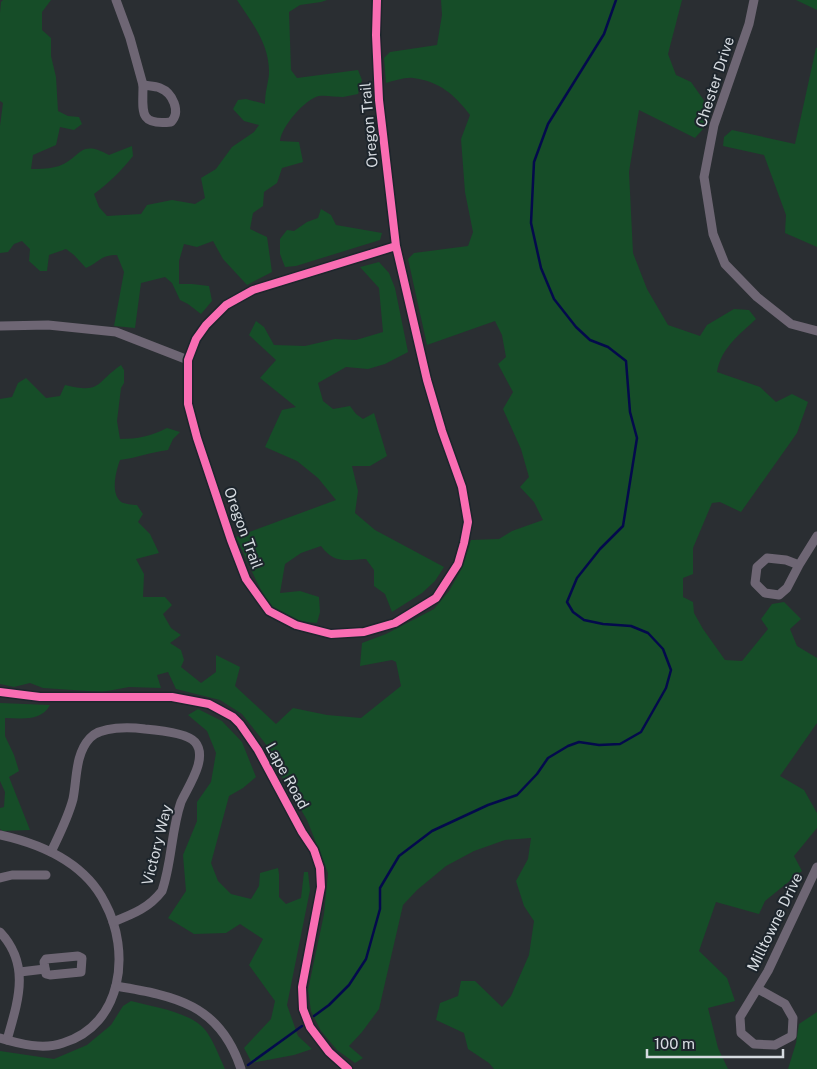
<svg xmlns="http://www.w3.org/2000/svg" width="817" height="1069" font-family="'Public Sans',sans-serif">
	<rect width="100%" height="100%" fill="#2a2e32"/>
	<g fill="#164d28">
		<path d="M3,0H51L42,12V30L51,38V56L56,77L58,111L68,116L79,117L82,124L74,130L60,127L56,145L33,155L31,169C38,169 47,169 55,167C81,161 77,137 109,155L132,146L133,156C121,171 109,183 94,194L99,207L107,216L141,214L147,205L172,200L195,204L205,198L201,178L216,169L232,147L254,132L259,125L244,121L233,109L238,100L246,99L265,104C265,92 268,84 269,74C270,44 252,23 237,0H327L321,2L300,5L289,12L291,70L297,78L358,70L362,80L358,94C353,95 348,96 343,97C335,97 326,95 319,96C305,99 281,127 280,141L299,142L303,162L282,168L277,183L264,192L263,206L253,213L250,229L267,237L272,272L247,285L223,259L213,241L197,247L184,244L179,261V284H192L209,286L212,301L201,314L188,304L180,300L172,283L165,277L141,283L135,328L114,326L124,272L117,255C100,255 100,262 86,268L74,255L66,249L49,255L47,271H40L29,261L30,249L22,241L14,244L8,252L0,253V126L3,103L0,101V13L1,2Z"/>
		<path d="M441,0H682L668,54L676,75L691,82L703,99L708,111L703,129L695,138L639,110L629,172L633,253L647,289L668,325L700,336L707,325L734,309L749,310L756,319C739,335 721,348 717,372L760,387L776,402L792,394L808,402L797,433L741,512L720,502L712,503L693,548V574L683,578V597L693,602L694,613L703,629L725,660L742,661L768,629L761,619L772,604L784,602L801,619L790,629L797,646L817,658V723L780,776L804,790L817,813V828L794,856L802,871L765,901L759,914L716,902L699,951L727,978L735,1001L708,1008L718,1048L728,1069H494L489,1063L468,1049L464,1033L436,1020L440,1003L458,996L461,981H475L502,1007L511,996L529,955L534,921L524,906L516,881L528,859L531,838L505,840L474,851L446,866L417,890L403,905L379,1009L362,1032L349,1046L363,1058L355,1063L337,1050L321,1031L311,1011L308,990L324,914L328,873L307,820L283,779L268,747L242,714L220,700L176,689L168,672L157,675L161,688L129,687L102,692L43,688L30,683L14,687L0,684V399L12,397L18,383L26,378L46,398L60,396L65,385C102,394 95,383 121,365L124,370V383L121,388L117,421L120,439C137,439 152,436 167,428L180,432L173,439L168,450C151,452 136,458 120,460C116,471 110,493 121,502C125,504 132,505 137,505L143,514L138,522L150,534L159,553L136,559L144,574L143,597H165L172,605L163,614L171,628L181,635L170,643L181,650L184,660L181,667L201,683L216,672V655L240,667L235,686L276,724L293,708L327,715L361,718L401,686L396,662L392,660L360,666L362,643L386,634L434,609L449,591L461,570L471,540L499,539L512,531L543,520L534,502L520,487L529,477L521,449L503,409L513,392L498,364L506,357L502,335L495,321L427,345L408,259L414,253L468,246L473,232L465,192L461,139L470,115C455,95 439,81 413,78C405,77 394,81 386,83L384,58L390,52L437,45L442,15Z"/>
		<path d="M796,0H817V10Z"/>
		<path d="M816,48H817V247L785,233L786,215L764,155L723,146L724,137L732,130L795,144Z"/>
		<path d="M321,209L331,215L336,225L382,233L380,240L296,266L285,267L280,254V239L287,230L294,231L307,222L318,218Z"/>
		<path d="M379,262L389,273L395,288L408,352L385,364L368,369L346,367L318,383L323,401L333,409L350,406L356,414L363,419L374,413L387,456L370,466H352L358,491L355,513L375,530L444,567L435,581L422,593L392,612L385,594L374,586V570L366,559C346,560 334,564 321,546L301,553L285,564L280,593L300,591L319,597L320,612L317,623C302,622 285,618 274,609C263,600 243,551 236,537L336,500L318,478L297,461L265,447L282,410L296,407L260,378L276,360L249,335L256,321L264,327L274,345L305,346L335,339L356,340L383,332L379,288L360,267Z"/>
		<path d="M0,703L50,705C41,722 21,718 5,718V736L14,755L19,771L9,777L30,830L3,831L0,829V808L4,807L5,792L0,781Z"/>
		<path d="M198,709L222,721L242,742L256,777L243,788L229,796L211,863L218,881L231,894L251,899L259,886L260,873L278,868L279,874V897L286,904L301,898L304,872H308L310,890L287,1005L298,1036L312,1049L294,1055L252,1063L244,1048L271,1019L275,1001L249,965L263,939L240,924L226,933L194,934L168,918L186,891L183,855L197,821V802L211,782L216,753L207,731L188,715Z"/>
		<path d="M131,1001C153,1007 192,1012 206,1031C214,1042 219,1056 225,1069H0V1051L54,1059L87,1045L111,1025L123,1006Z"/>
		<path d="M817,1012V1069H788L796,1043L799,1024Z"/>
	</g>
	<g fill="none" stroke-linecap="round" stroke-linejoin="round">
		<g stroke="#040a4c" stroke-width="2.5">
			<path d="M314,1016L329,1005L349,985L366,959L380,909V888L399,856L432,831L488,805L517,795L537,774L548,758L568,746L579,742L599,745L620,744L641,732L666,688L671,670L663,649L648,633L631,626L603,624L584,620L573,612L567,602L577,578L600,549L623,526L637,438L630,412L626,361L608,347L590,340L576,327L554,299L541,268L531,223L534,162L548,124L604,34L616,0"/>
			<path d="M248,1065L302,1026"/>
		</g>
		<g stroke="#6e6674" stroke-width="9">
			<path d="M116,0L130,38L143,85"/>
			<path d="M377,0L376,35L379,100L396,246L427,380L442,431L462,487L468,522L464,543L458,564L436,598L395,623L364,632L331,634L296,625L269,611L246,579L231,540L197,438L188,404V360L196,339L206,325L226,305L253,290L396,246"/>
			<path d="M754,0L749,24L714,125L704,177L713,234L725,264L757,297L791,324L817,331"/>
			<path d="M143,85C148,86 155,86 160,88C173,93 181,112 171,122C138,126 143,111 143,85Z"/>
			<path d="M0,326L48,325L116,332L188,360"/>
			<path d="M799,565L786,560L767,558L757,567L755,583L765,593L779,595L787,588L799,565L817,536"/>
			<path d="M0,692L40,697H172L209,704L233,717L240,724L258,750L302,832L314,850L320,868L321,887L302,987L303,1009L310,1027L329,1052L348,1069"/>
			<path d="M0,835C41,844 85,863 105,903C131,951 123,1025 63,1043C43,1050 20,1044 0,1038"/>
			<path d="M51,852C59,835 68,818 73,799C77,779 75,754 90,738C101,726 130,727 145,729C157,730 187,733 195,742C209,758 187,788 181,802C171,831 172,862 162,891C149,908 133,914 113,922"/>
			<path d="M0,878L12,875H46"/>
			<path d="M0,932C31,965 18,1001 7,1040"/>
			<path d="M78,956L82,958L81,972L50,975L46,974L44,962L46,959Z"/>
			<path d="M20,972L45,969"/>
			<path d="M116,986C175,996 220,1004 241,1069"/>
			<path d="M758,989L785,1004L793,1018L792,1036L775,1045L754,1044L741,1033L740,1017L768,971L817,867"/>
		</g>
		<g stroke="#1d252c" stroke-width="11">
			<g id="cycleway">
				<path d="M377,0L376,35L379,100L396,246L427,380L442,431L462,487L468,522L464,543L458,564L436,598L395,623L364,632L331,634L296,625L269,611L246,579L231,540L197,438L188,404V360L196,339L206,325L226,305L253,290L396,246"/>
				<path d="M0,692L40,697H172L209,704L233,717L240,724L258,750L302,832L314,850L320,868L321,887L302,987L303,1009L310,1027L329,1052L348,1069"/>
			</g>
		</g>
		<use href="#cycleway" stroke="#f96db3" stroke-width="8"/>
	</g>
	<g text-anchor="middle" stroke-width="4" stroke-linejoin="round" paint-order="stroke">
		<g font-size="15" fill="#d6dbe0" stroke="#1d252c">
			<text transform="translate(715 82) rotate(-72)" y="5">Chester Drive</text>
			<text transform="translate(369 125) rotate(-95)" y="5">Oregon Trail</text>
			<text transform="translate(243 528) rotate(70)" y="5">Oregon Trail</text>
			<text transform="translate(287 776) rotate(61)" y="5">Lape Road</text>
			<text transform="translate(157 845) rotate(-76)" y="5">Victory Way</text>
			<text transform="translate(775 922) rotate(-64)" y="5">Milltowne Drive</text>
		</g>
	</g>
	<path d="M647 1049v8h136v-8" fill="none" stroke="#d6dbe0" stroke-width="2.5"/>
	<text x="654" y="1049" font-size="15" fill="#d6dbe0" stroke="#1d252c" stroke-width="4" paint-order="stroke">100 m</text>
</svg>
